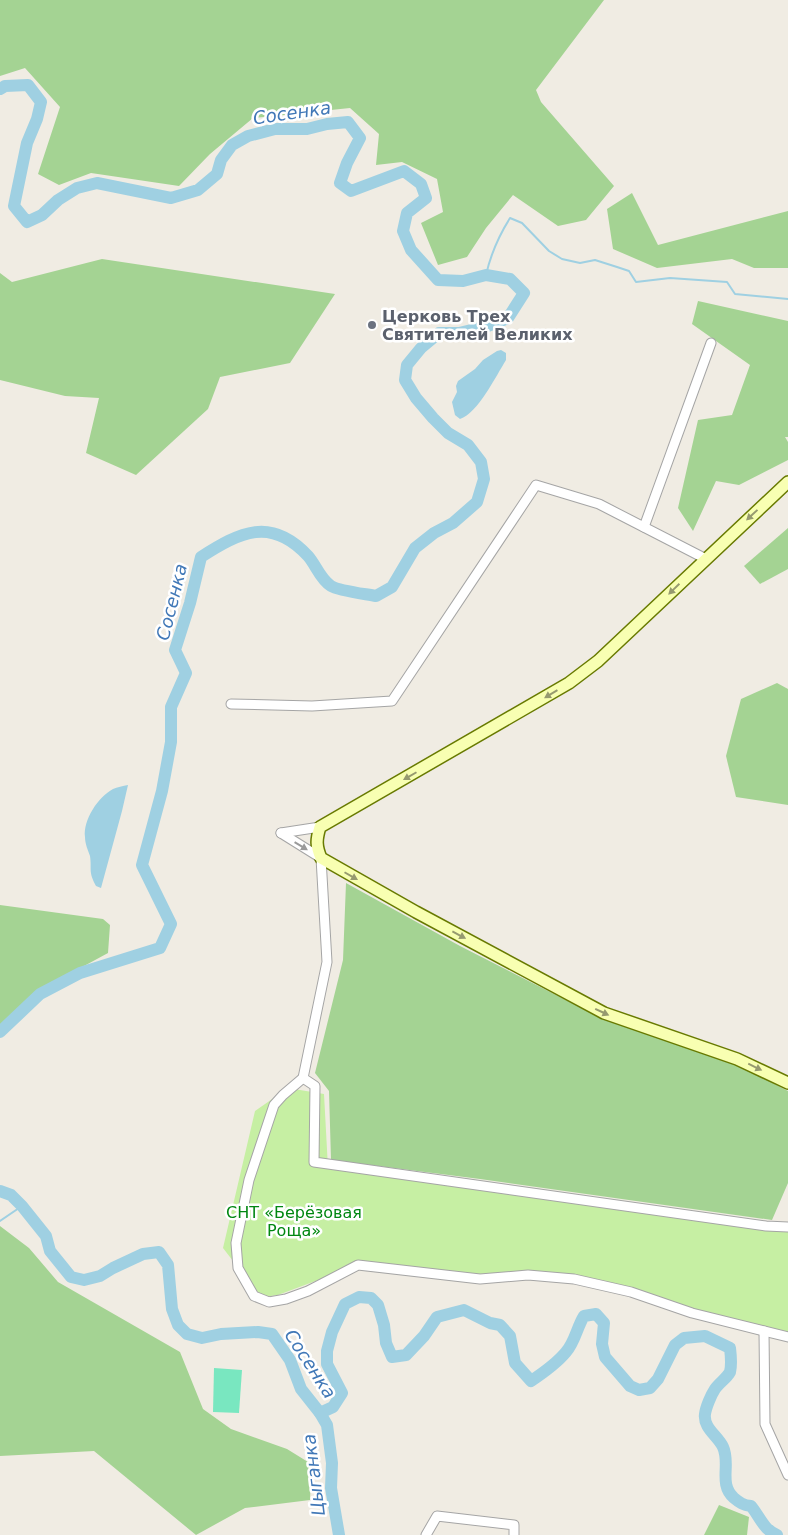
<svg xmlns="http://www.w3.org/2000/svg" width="788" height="1535" font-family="'DejaVu Sans',sans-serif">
	<rect width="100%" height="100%" fill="#f0ece3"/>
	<path fill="#c6efa3" d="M288,1088L324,1094L328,1168L788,1229V1334L767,1327L552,1275L479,1278L357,1260L345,1270L278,1295L263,1297L253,1287L223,1248L255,1111Z"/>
	<g fill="#a4d393">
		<path d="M0,0H604L536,90L541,102L614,186L586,220L558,226L513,195L486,228L467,257L438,265L421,223L443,212L437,179L402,162L376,165L379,134L350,108L253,118L210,154L179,186L91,173L59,185L38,174L60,107L25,68L0,76Z"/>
		<path d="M632,193L658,245L788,211V268H754L732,259L657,268L613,249L607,209Z"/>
		<path d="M102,259L335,294L290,363L220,377L208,409L136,475L86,453L99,398L65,396L0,380V273L12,282Z"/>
		<path d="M698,301L788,321V437H785L788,442V460L739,485L716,481L693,531L678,508L698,420L732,415L750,365L692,324Z"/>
		<path d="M788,528V569L760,584L744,566Z"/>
		<path d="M777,683L788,689V805L736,797L726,756L741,699Z"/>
		<path d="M346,883L460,946L603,1019L740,1066L788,1091V1183L772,1220L480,1179L331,1160L329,1091L315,1073L343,960Z"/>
		<path d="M0,905L103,919L110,925L108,953L38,991L0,1028Z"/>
		<path d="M0,1226L29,1248L58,1282L180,1352L203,1409L231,1429L287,1449L308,1462L311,1476L310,1500L245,1508L196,1535L94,1451L0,1456Z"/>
		<path d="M719,1505L749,1517L747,1535H704Z"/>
	</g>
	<path fill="#79e7c0" d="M214,1368L242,1370L239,1413L213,1412Z"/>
	<g fill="#9fd0e2">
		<path d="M501,350L506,353V360C496,376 478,413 460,419L455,415L452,402L457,392L456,386L458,381L475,369L483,360L497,351Z"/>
		<path d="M128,785L122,811L101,888L96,886C88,871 92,870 90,856C88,850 85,844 85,837C83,820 98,797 113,789C117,787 123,786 128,785Z"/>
	</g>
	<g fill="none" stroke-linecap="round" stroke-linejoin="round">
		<g stroke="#9fd0e2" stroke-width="2">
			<path d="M486,275C491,253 498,237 510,218L522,223L549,251L562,259L580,263L595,260L617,267L629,271L636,282L670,278L727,282L735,294L788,299"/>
			<path d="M0,1221L22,1206"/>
		</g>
		<g stroke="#9fd0e2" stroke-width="12">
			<path d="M0,89L5,86L28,85L41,102L37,119L27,143L14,206L27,222L42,215L58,200L77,188L97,183L171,198L198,190L217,174L221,160L232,145L248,136L275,129H307L327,124L348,122L360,138L347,163L340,183L351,191L404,171L421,184L426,198L407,213L403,231L411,250L438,280L463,281L486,275L510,279L524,293L508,318L488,326L459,333H439L421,348L407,365L405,380L416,398L433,418L448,433L468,445L481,462L484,479L477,502L453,523L434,533L415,548L392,587L376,596C366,594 339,591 331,586C320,579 316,565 308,556C271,516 240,532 201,557L190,603L175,650L186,673L171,707V742L162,791L142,865L171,924L160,948L80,973L40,994L0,1032"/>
			<path d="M0,1191L11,1195L22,1206L46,1236L50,1251L71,1277L84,1280L100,1276L113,1268L143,1254L159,1252L168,1265L172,1309L178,1325L187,1334L202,1338L221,1334L258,1332L272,1334L290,1360L301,1389L320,1413L333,1407L342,1393L327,1364V1351L332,1332L345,1304L359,1297L371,1298L378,1305L384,1325L386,1343L392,1357L406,1355L424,1336L437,1317L464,1310L490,1323L500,1325L510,1336L515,1363L531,1381C543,1373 557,1363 566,1352C575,1342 577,1327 584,1316L596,1314L604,1323L602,1344L605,1357L630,1386L639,1390L650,1388L658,1379L675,1345L684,1338L705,1336L730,1348C731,1356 732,1364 730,1372C727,1378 719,1383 715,1389C711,1395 706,1407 705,1414C703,1428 718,1436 723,1447C731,1464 718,1484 734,1498C740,1503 743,1505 751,1506C760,1517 763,1529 777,1535"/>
			<path d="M320,1413L327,1425L332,1463L331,1488L339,1535"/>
		</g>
		<g stroke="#a5a5a5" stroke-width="11">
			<g id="street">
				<path d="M644,527L711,343"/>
				<path d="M231,704L312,706L392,701L536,485L599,504L706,559"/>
				<path d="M281,833L321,858L327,962L303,1078L315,1086L314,1162L766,1226L788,1227"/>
				<path d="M281,833L320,827"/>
				<path d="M303,1078L283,1095L274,1105L249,1180L236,1243L238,1268L254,1296L269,1302L286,1299L308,1291L358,1265L480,1279L528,1275L574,1279L631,1292L692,1313L788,1337"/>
				<path d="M764,1331L765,1424L788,1475"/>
				<path d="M426,1535L437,1516L514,1525V1535"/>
			</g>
		</g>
		<g stroke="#687a00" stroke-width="14">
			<path id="secondary" d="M788,482L598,661L569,683L320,827C316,840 316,846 321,858L416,912L604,1013L737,1059L788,1083"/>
		</g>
		<use href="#street" stroke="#fff" stroke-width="9"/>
		<use href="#secondary" stroke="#f8ffb2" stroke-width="11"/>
	</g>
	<defs><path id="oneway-solid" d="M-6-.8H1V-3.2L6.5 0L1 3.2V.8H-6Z" transform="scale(1.25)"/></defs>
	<g fill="#969a6f">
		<use href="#oneway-solid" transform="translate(752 515) rotate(137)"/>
		<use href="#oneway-solid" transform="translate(674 589) rotate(136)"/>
		<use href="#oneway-solid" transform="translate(551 694) rotate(149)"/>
		<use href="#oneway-solid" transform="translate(410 776) rotate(150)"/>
		<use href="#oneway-solid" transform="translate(351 876) rotate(30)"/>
		<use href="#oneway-solid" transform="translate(459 935) rotate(28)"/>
		<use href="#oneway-solid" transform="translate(602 1012) rotate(25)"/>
		<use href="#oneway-solid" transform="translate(755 1067) rotate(26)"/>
	</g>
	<use fill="#9a9a9a" href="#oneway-solid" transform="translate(301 846) rotate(31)"/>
	<circle fill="#6b7280" stroke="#fff" stroke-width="2" cx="372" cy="325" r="5"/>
	<g text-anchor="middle" stroke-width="5" stroke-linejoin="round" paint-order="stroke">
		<g font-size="16" font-weight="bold" fill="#5b616d" stroke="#fff" text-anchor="start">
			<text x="382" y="322">Церковь Трех<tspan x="382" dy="18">Святителей Великих</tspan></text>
		</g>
		<g font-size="16" fill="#018711" stroke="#fff">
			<text x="294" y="1218">СНТ «Берёзовая<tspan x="294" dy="18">Роща»</tspan></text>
		</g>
		<g font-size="18" font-style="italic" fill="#4178b7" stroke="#fff">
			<text transform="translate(292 113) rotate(-8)" y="6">Сосенка</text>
			<text transform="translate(172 602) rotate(-76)" y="6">Сосенка</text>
			<text transform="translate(310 1364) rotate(57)" y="6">Сосенка</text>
			<text transform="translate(314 1475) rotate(-97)" y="6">Цыганка</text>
		</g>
	</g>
</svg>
